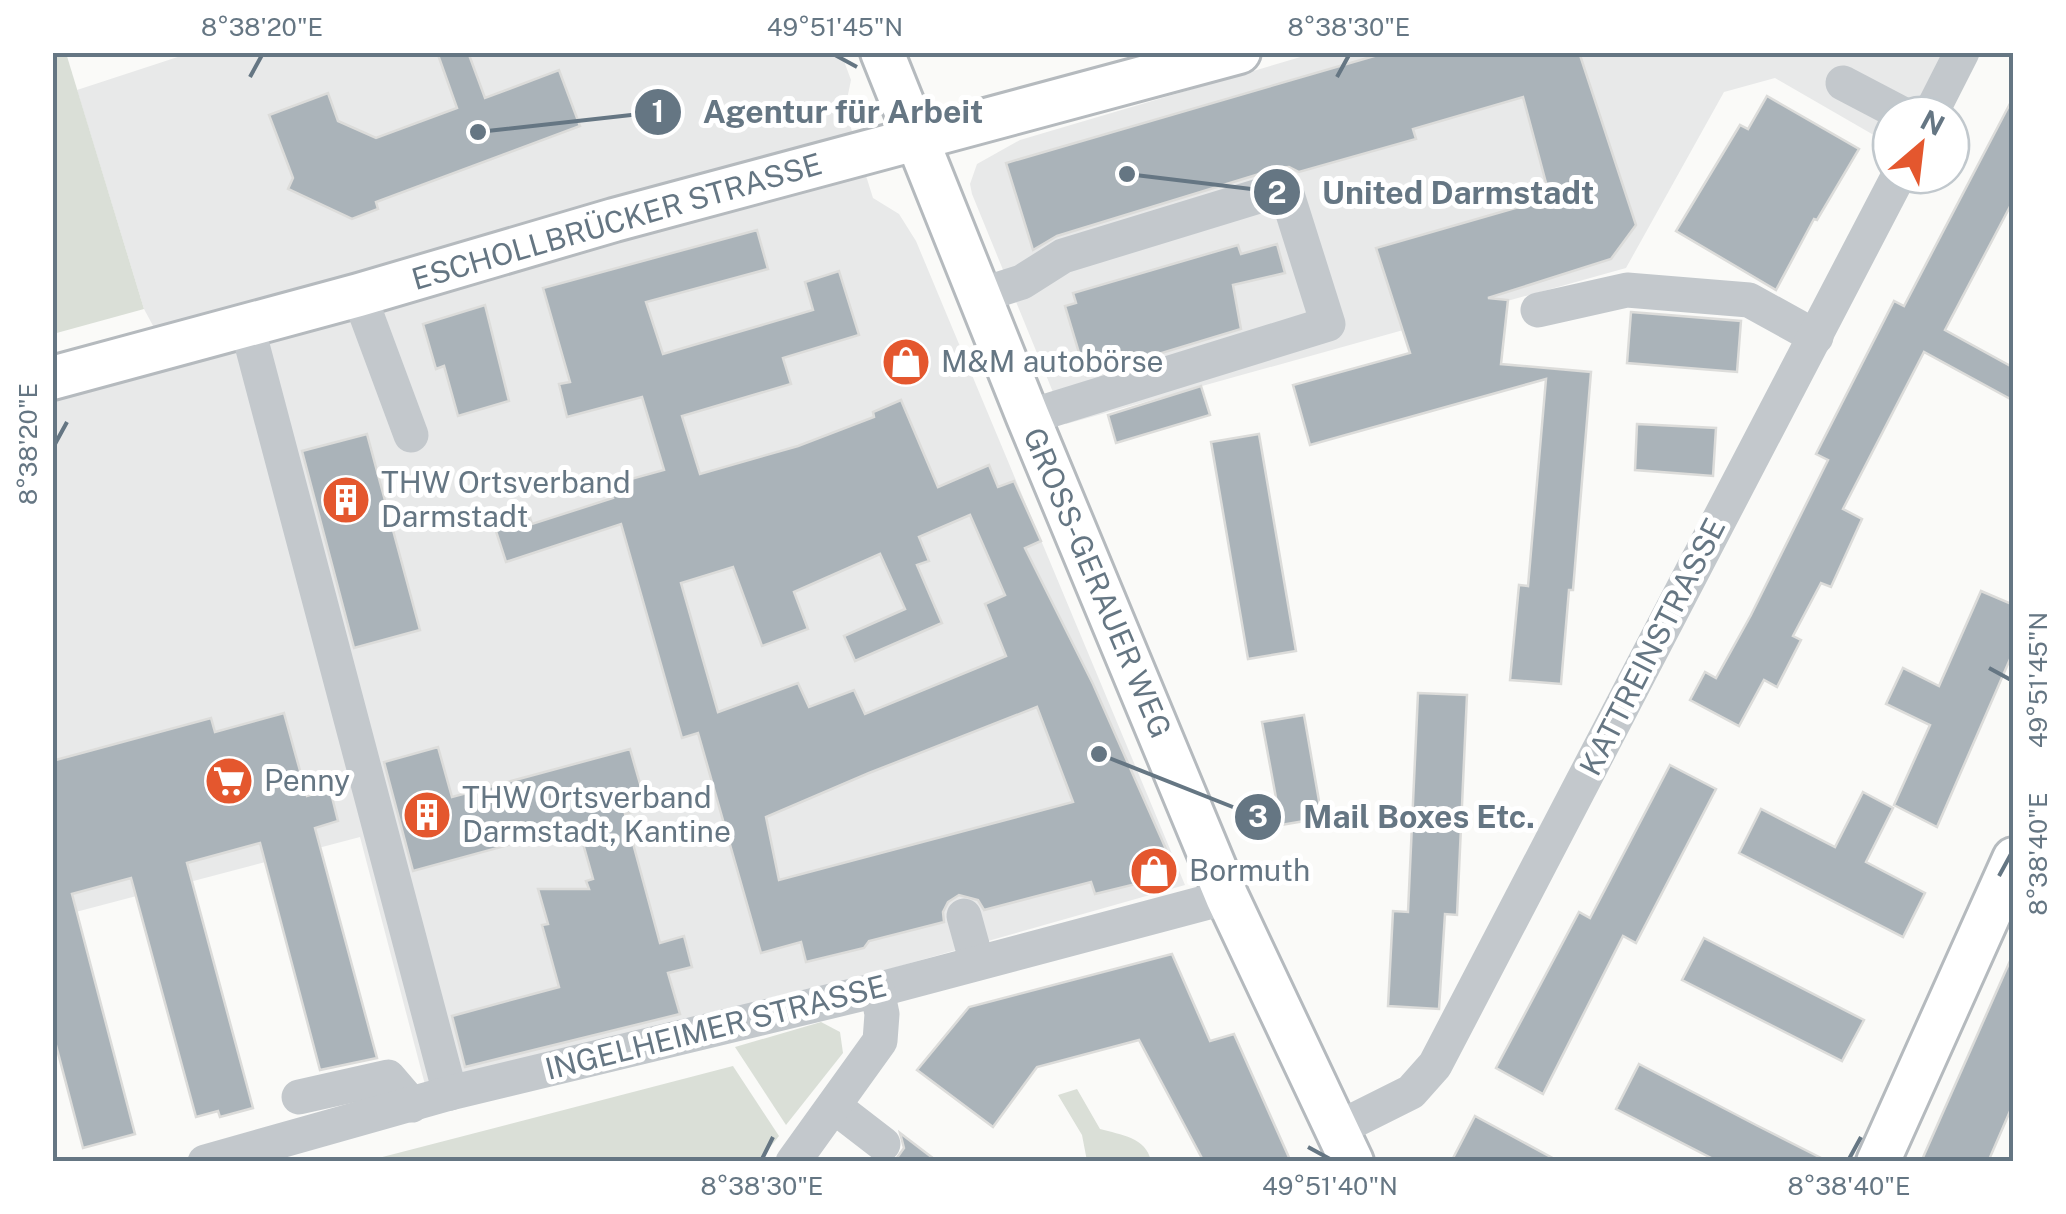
<svg xmlns="http://www.w3.org/2000/svg" width="2066" height="1214" font-family="'Public Sans',sans-serif">
	<rect width="100%" height="100%" fill="#fafaf8"/>
	<g fill="#e8e9e9">
		<path d="M193,52L841,53L851,80L845,109L873,198L899,214L916,241L1185,885L429,1100L360,837L53,918V378L165,348L144,309L77,90Z"/>
		<path d="M1314,53H1962L1930,115H1891V145L1775,78L1724,92L1626,268L1066,424L972,194L970,184L977,164L1020,140Z"/>
	</g>
	<g fill="#dadfd7">
		<path d="M66,53L144,309L53,334L52,53Z"/>
		<path d="M821,1022L840,1032L843,1053L786,1125L735,1047Z"/>
		<path d="M733,1066L779,1136L759,1161H367Z"/>
		<path d="M1077,1089L1100,1129C1121,1135 1146,1137 1151,1161H1087L1082,1135L1058,1095Z"/>
	</g>
	<g fill="#aab3b9" stroke="#dcdcda" stroke-width="2.5" fill-rule="evenodd">
		<path d="M437,52H468L485,98L559,70L580,126L376,202L378,209L352,219L288,189L293,178L269,115L328,93L338,121L376,138L457,108Z"/>
		<path d="M1388,52H1579L1636,225L1611,259L1488,298L1508,300L1501,364L1591,372L1573,590H1569L1561,684L1510,680L1519,585L1528,586L1546,379L1310,445L1293,385L1410,353L1376,248L1550,198L1523,97L1413,129L1416,139L1299,172L1289,167L1279,168L1057,236L1033,250L1006,163Z"/>
		<path d="M1767,96L1859,149L1817,220L1814,219L1776,290L1676,231L1740,125L1748,129Z"/>
		<path d="M2014,96V199L1945,330L2014,368V401L1924,352L1843,509L1862,519L1831,587L1821,583L1793,636L1801,640L1777,687L1764,680L1739,726L1690,700L1705,672L1716,678L1751,615L1828,460L1816,454L1894,301L1904,306Z"/>
		<path d="M757,230L768,269L646,302L663,354L813,310L805,282L839,271L859,335L783,358L791,384L682,416L700,474L798,446L874,417L873,412L901,400L938,487L989,465L998,487L1014,481L1041,541L1025,548L1093,684L1177,874L1095,894L1091,882L984,910L978,900L959,895L948,902L943,912L944,922L869,941L864,948L806,962L801,942L761,953L698,733L682,738L621,524L506,562L491,516L526,504L532,524L613,498L609,485L664,470L642,397L567,417L559,384L570,382L543,288ZM970,515L1005,595L985,604L1006,656L865,714L854,690L809,707L798,683L718,712L681,583L733,567L762,646L808,629L794,592L880,554L905,609L844,636L855,661L942,623L917,565L929,561L919,537ZM1037,707L1073,802L779,880L766,817L869,773Z"/>
		<path d="M1277,244L1285,273L1233,285L1241,329L1086,376L1065,306L1076,303L1073,293L1238,245L1241,254Z"/>
		<path d="M485,305L509,401L458,416L444,366L436,369L423,324Z"/>
		<path d="M1631,312L1741,321L1737,372L1627,363Z"/>
		<path d="M1201,386L1210,415L1116,443L1108,415Z"/>
		<path d="M1637,424L1716,428L1713,476L1635,470Z"/>
		<path d="M367,434L420,630L354,648L302,451Z"/>
		<path d="M1259,434L1296,651L1248,659L1211,442Z"/>
		<path d="M1981,591L2014,605V650L1937,827L1894,805L1930,725L1886,704L1903,668L1939,686Z"/>
		<path d="M1418,693L1467,695L1457,915L1445,914L1439,1009L1388,1006L1393,911L1408,912Z"/>
		<path d="M284,713L307,796L330,789L338,821L315,828L377,1058L320,1070L260,843L187,863L253,1108L220,1117L218,1111L196,1117L131,878L72,894L135,1134L83,1148L52,1030V761L211,718L215,732Z"/>
		<path d="M1304,715L1322,818L1281,825L1262,722Z"/>
		<path d="M438,747L452,797L630,749L647,808L625,814L660,943L684,936L692,967L668,973L680,1014L465,1067L452,1016L559,987L542,925L548,924L538,889H589L586,881L593,879L578,826L413,871L384,762Z"/>
		<path d="M1670,765L1716,789L1636,943L1623,936L1543,1094L1496,1068L1579,912L1590,918Z"/>
		<path d="M1863,792L1893,808L1866,862L1925,893L1903,937L1739,853L1761,809L1835,847Z"/>
		<path d="M1704,938L1864,1020L1842,1061L1682,980Z"/>
		<path d="M2014,952V1102L1988,1162H1921Z"/>
		<path d="M1172,954L1210,1041L1234,1034L1291,1162H1204L1139,1040L1037,1067L993,1127L917,1070L969,1007Z"/>
		<path d="M1639,1064L1756,1125L1829,1162H1719L1616,1109Z"/>
		<path d="M1475,1116L1560,1162H1451Z"/>
		<path d="M900,1133L938,1162H894L904,1148Z"/>
	</g>
	<g fill="none" stroke-linecap="round" stroke-linejoin="round">
		<g stroke="#b5babe" stroke-width="48">
			<g id="major">
				<path d="M882,52L1028,417L1227,897L1352,1162"/>
				<path d="M52,378L359,295L614,220L1239,52"/>
				<path d="M1878,1162L2014,859"/>
			</g>
		</g>
		<g stroke="#c3c8cc" stroke-width="35">
			<path d="M1843,83L1904,115"/>
			<path d="M1930,115L1962,52"/>
			<path d="M359,295L411,435"/>
			<path d="M981,295L1022,282L1063,256L1285,188L1328,324L1028,417"/>
			<path d="M1538,310L1627,290L1749,300L1816,337"/>
			<path d="M247,326L450,1093"/>
			<path d="M964,916L977,963"/>
			<path d="M299,1097L388,1077L412,1105"/>
			<path d="M835,1107L883,1144"/>
			<path d="M1337,1129L1411,1092L1435,1065L1899,175"/>
			<path d="M205,1162L450,1093L877,990L1227,897"/>
			<path d="M793,1162L880,1041L882,1014L877,990"/>
		</g>
		<use href="#major" stroke="#fff" stroke-width="42"/>
	</g>
	<path fill="none" stroke="#657683" stroke-width="4" d="M835,55L857,67M250,77L262,55M1337,77L1349,55M55,444L67,422M1989,668L2011,680M1999,876L2011,854M1308,1147L1330,1159M762,1159L773,1137M1849,1159L1861,1137"/>
	<defs>
		<g id="shop-disc" transform="scale(2.5)"><circle r="9.5" fill="#e4572e" stroke="#fff"/><path d="M-5-2.5h2.3a2.7 3.5 0 0 1 5.4 0H5L5.5 6h-11ZM-1.5-2.5h3a1.5 2.3 0 0 0-3 0Z" fill="#fff"/></g>
		<g id="building-disc" transform="scale(2.5)"><circle r="9.5" fill="#e4572e" stroke="#fff"/><path d="M-4-6H4V6H1V3H-1V6H-4ZM-2.5-4.3h1.7v1.8h-1.7ZM.8-4.3h1.7v1.8H.8ZM-2.5-1h1.7V.8h-1.7ZM.8-1h1.7V.8H.8Z" fill="#fff"/></g>
		<g id="supermarket-disc" transform="scale(2.5)"><circle r="9.5" fill="#e4572e" stroke="#fff"/><path d="M-6-5.5h2.5l.6 2H6L4.5 2H-2.5L-4.4-4H-6ZM-1.5 3.2a1.3 1.3 0 1 0 .1 0ZM3 3.2a1.3 1.3 0 1 0 .1 0Z" fill="#fff"/></g>
	</defs>
	<g fill-rule="evenodd">
		<use href="#shop-disc" x="906" y="362"/>
		<use href="#building-disc" x="346" y="500"/>
		<use href="#supermarket-disc" x="229" y="781"/>
		<use href="#building-disc" x="427" y="815"/>
		<use href="#shop-disc" x="1154" y="871"/>
	</g>
	<g text-anchor="middle" stroke-width="10" stroke-linejoin="round" paint-order="stroke">
		<g font-size="30" fill="#657683" stroke="#fff">
			<text transform="translate(617 222) rotate(-16)" y="10">ESCHOLLBRÜCKER STRASSE</text>
			<text transform="translate(1097 583) rotate(67)" y="10">GROSS-GERAUER WEG</text>
			<text transform="translate(1653 647) rotate(-63)" y="10">KATTREINSTRASSE</text>
			<text transform="translate(716 1028) rotate(-14)" y="10">INGELHEIMER STRASSE</text>
		</g>
		<g font-size="30" fill="#657683" stroke="#fff" text-anchor="start">
			<text x="941" y="372">M&amp;M autobörse</text>
			<text x="381" y="493">THW Ortsverband<tspan x="381" dy="34">Darmstadt</tspan></text>
			<text x="264" y="791">Penny</text>
			<text x="462" y="808">THW Ortsverband<tspan x="462" dy="34">Darmstadt, Kantine</tspan></text>
			<text x="1189" y="881">Bormuth</text>
		</g>
	</g>
	<path fill="none" stroke="#657683" stroke-width="4" d="M478 132L658 112M1127 174L1277 192M1099 754L1258 817"/>
	<g fill="#657683" stroke="#fff" stroke-width="4">
		<circle cx="478" cy="132" r="10"/>
		<circle cx="1127" cy="174" r="10"/>
		<circle cx="1099" cy="754" r="10"/>
		<circle cx="658" cy="112" r="25"/>
		<circle cx="1277" cy="192" r="25"/>
		<circle cx="1258" cy="817" r="25"/>
	</g>
	<g font-size="30" text-anchor="middle" font-weight="bold" fill="#fff">
		<text x="658" y="122">1</text>
		<text x="1277" y="203">2</text>
		<text x="1258" y="827">3</text>
	</g>
	<g font-size="32" text-anchor="middle" font-weight="bold" fill="#657683" stroke="#fff" stroke-width="10" stroke-linejoin="round" paint-order="stroke">
		<text x="843" y="123">Agentur für Arbeit</text>
		<text x="1458" y="204">United Darmstadt</text>
		<text x="1419" y="828">Mail Boxes Etc.</text>
	</g>
	<rect width="2066" height="1214" fill="none" stroke="#ffffff" stroke-width="110"/>
	<g transform="translate(1921 145) rotate(28)"><circle r="48" fill="#ffffff" stroke="#c1c8cd" stroke-width="2.5"/>
	<path d="M0-8L18 38L0 25L-18 38Z" fill="#e4572e"/>
	<text y="-15" font-size="28" font-weight="bold" text-anchor="middle" fill="#657683">N</text>
	</g>
	<rect x="55" y="55" width="1956" height="1104" fill="none" stroke="#657683" stroke-width="4"/>
	<g font-size="25" text-anchor="middle" fill="#657683">
		<text x="262" y="36">8°38'20"E</text>
		<text x="835" y="36">49°51'45"N</text>
		<text x="1349" y="36">8°38'30"E</text>
		<text transform="translate(28 444) rotate(-90)" y="9">8°38'20"E</text>
		<text transform="translate(2038 680) rotate(-90)" y="9">49°51'45"N</text>
		<text transform="translate(2038 854) rotate(-90)" y="9">8°38'40"E</text>
		<text x="762" y="1195">8°38'30"E</text>
		<text x="1330" y="1195">49°51'40"N</text>
		<text x="1849" y="1195">8°38'40"E</text>
	</g>
</svg>
